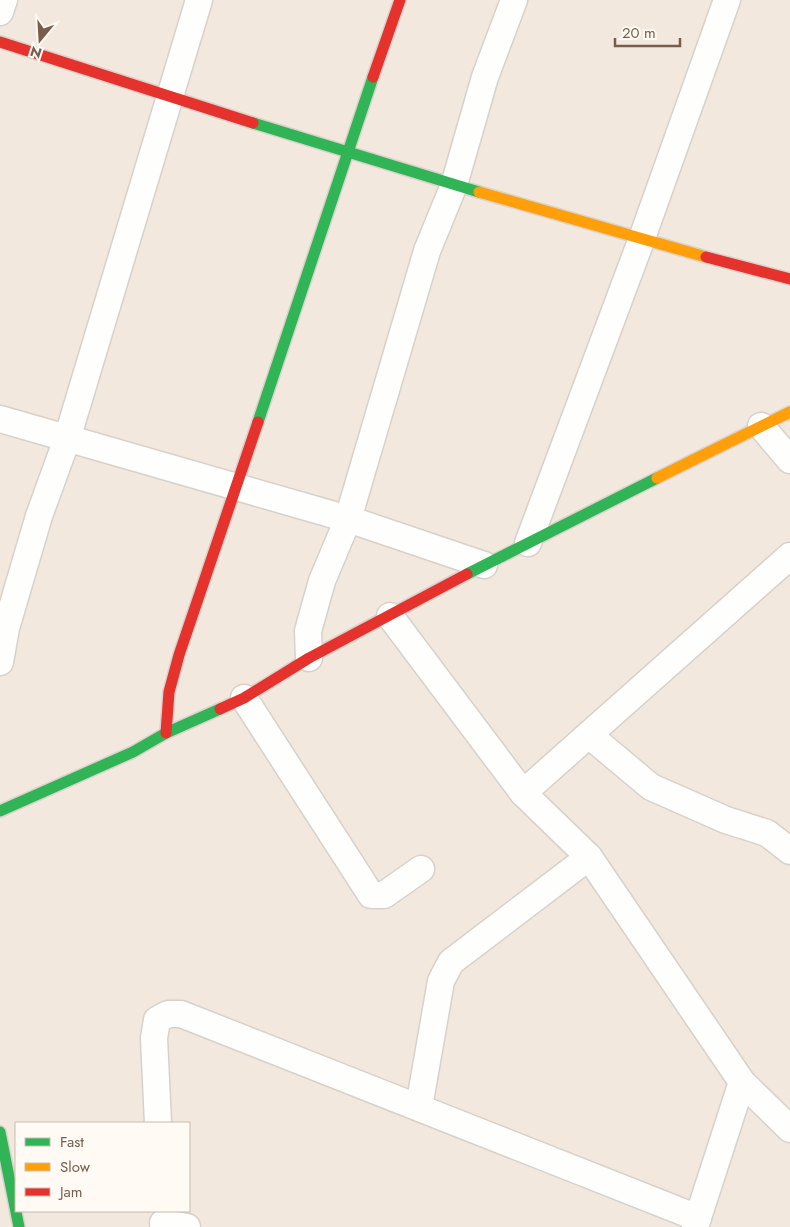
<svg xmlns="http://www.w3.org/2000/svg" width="790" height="1227" font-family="Jost,sans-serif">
	<rect width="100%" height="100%" fill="#f9f5f0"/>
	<path fill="#f2e8de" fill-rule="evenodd" d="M0,0H790V1227H0ZM16,1123H189V1211H16Z"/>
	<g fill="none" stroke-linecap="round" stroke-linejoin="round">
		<g stroke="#d7d1cb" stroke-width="29">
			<g id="street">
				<path d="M0,12L4,0"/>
				<path d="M0,419L348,519L484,565"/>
				<path d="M761,426L790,460"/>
				<path d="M528,543L641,241L727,0"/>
				<path d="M390,616L523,793L589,857L742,1082L790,1129"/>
				<path d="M309,658L308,631L322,581L348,519L427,251L454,185L485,77L514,0"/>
				<path d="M0,662L6,628L39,516L67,439L199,0"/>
				<path d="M244,698L371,895H384L421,869"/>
				<path d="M589,735L651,787L726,820L767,833L790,851"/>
				<path d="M523,793L790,556"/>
				<path d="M419,1107L441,981L451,962L589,857"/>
				<path d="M158,1123L154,1038L157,1020L168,1014H181L698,1218"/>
				<path d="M163,1223L187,1227"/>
				<path d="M695,1227L742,1082"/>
			</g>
		</g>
		<g stroke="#d9d2cb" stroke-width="14">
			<g id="fast">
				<path d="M253,123L479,192"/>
				<path d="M258,422L373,77"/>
				<path d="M467,574L657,478"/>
				<path d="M0,811L133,752L166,733L220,709"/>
				<path d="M0,1132L19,1227"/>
			</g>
		</g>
		<g stroke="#d9d2cb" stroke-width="14">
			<g id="slow">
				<path d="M479,192L706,257"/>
				<path d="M657,478L790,412"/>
			</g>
		</g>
		<g stroke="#d9d2cb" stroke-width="14">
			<g id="jam">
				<path d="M0,42L253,123"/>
				<path d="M373,77L400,0"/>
				<path d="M706,257L790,279"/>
				<path d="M220,709L244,698L309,658L467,574"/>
				<path d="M166,733L169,692L179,655L258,422"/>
			</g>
		</g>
		<use href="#street" stroke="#fefefd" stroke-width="26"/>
		<use href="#fast" stroke="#30b455" stroke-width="11"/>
		<use href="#slow" stroke="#ff9f0a" stroke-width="11"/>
		<use href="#jam" stroke="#e5322d" stroke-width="11"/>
	</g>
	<rect x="15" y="1122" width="175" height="90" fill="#fffaf3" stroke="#cabbb1"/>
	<rect x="25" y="1138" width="25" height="8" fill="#30b455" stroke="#cabbb1"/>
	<text x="60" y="1147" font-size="15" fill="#7a5c4d">Fast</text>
	<rect x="25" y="1163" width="25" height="8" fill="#ff9f0a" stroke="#cabbb1"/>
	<text x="60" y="1172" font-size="15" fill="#7a5c4d">Slow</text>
	<rect x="25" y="1188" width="25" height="8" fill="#e5322d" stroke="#cabbb1"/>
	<text x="60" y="1197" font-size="15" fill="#7a5c4d">Jam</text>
	<g transform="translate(40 40) rotate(198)" stroke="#fffaf3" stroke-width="4" paint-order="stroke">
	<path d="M0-4L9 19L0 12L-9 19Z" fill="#7a5c4d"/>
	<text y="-8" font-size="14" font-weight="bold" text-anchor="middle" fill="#7a5c4d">N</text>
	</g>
	<path d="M615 38v8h65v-8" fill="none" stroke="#7a5c4d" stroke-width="2.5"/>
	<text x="622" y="38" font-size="15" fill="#7a5c4d" stroke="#fffaf3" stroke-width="4" paint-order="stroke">20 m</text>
</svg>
